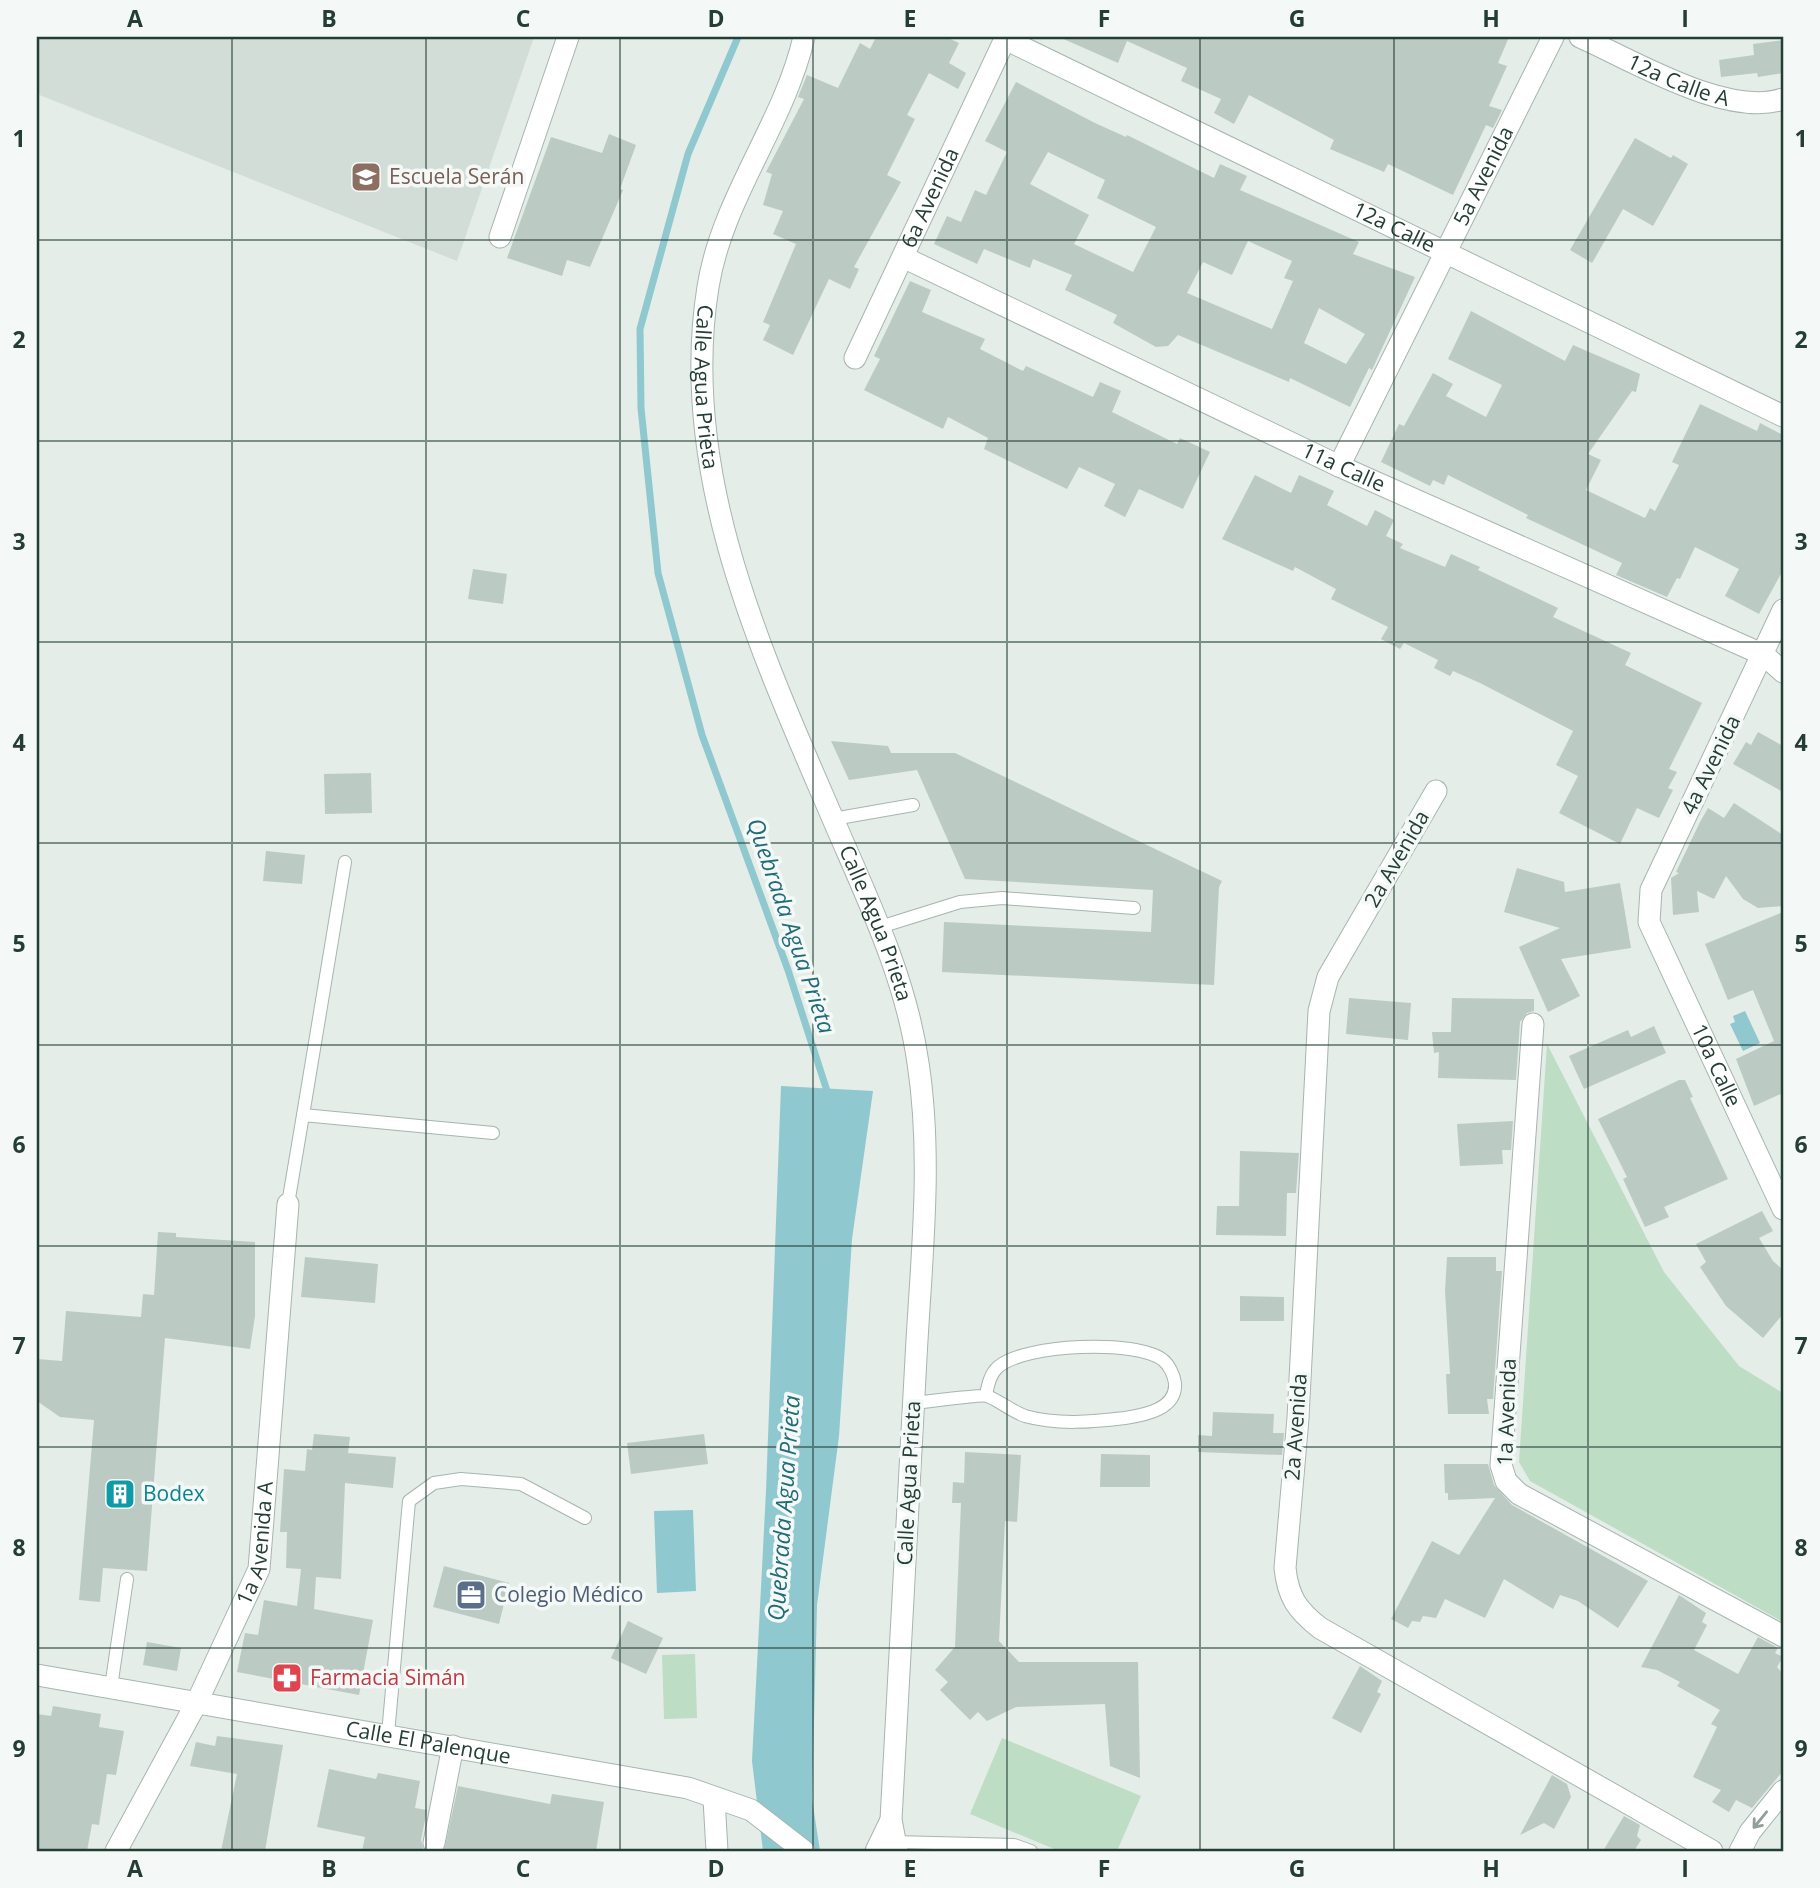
<svg xmlns="http://www.w3.org/2000/svg" width="1820" height="1888" font-family="'Open Sans',sans-serif">
	<rect width="100%" height="100%" fill="#e4ede8"/>
	<path fill="#d2ddd7" d="M37,37H534L457,261L37,94Z"/>
	<g fill="#beddc5">
		<path d="M1547,1044L1664,1272L1739,1366L1783,1393V1622L1530,1481L1519,1462Z"/>
		<path d="M695,1654L697,1718L664,1719L662,1655Z"/>
		<path d="M1002,1738L1141,1796L1117,1851H1059L970,1814Z"/>
	</g>
	<g fill="#8fc8cf">
		<path d="M1745,1011L1760,1043L1743,1051L1730,1024L1735,1022L1733,1016Z"/>
		<path d="M781,1086L873,1091L852,1239L839,1436L817,1605L812,1799L820,1851H763L752,1761L766,1491Z"/>
		<path d="M693,1510L696,1591L657,1593L654,1511Z"/>
	</g>
	<g fill="none" stroke-linecap="round" stroke-linejoin="round">
		<path stroke="#8fc8cf" stroke-width="7" d="M738,37L688,154L640,329L641,408L658,573L702,735L788,970L829,1097"/>
	</g>
	<g fill="#bccac4" fill-rule="evenodd">
		<path d="M876,37H946L959,43L949,63L966,73L958,89L929,73L907,115L915,119L887,175L901,182L854,267L859,269L850,289L829,279L793,355L763,340L770,325L763,322L796,244L773,234L783,211L763,205L772,174L766,172L804,99L798,97L807,75L838,88L860,43L870,49Z"/>
		<path d="M1059,37H1509L1498,63L1507,66L1489,106L1502,110L1493,128L1486,125L1453,195L1388,164L1384,172L1330,149L1334,140L1249,95L1234,124L1214,113L1221,99L1181,81L1187,68L1127,41L1118,63Z"/>
		<path d="M1783,40V73L1758,77L1757,73L1721,77L1719,60L1754,55L1753,44Z"/>
		<path d="M1016,82L1095,123L1126,137L1127,135L1214,178L1220,164L1247,176L1240,190L1359,242L1353,254L1415,277L1372,370L1369,368L1350,407L1290,378L1289,382L1178,335L1168,346L1156,347L1113,323L1117,315L1065,290L1072,275L1033,259L1030,268L984,249L977,264L934,244L947,216L961,222L975,190L986,195L1007,152L985,141ZM1048,152L1105,180L1097,198L1156,227L1133,272L1074,244L1089,215L1030,184ZM1248,241L1292,261L1284,278L1293,281L1272,329L1187,293L1203,262L1232,275ZM1319,308L1365,334L1346,364L1304,343Z"/>
		<path d="M609,134L636,145L620,189L623,190L590,267L567,260L562,276L507,258L551,137L602,153Z"/>
		<path d="M1635,138L1671,158L1673,155L1688,164L1653,226L1623,209L1592,263L1570,250Z"/>
		<path d="M910,281L931,290L922,312L985,339L980,349L1023,371L1026,366L1093,397L1100,382L1121,391L1112,412L1177,444L1180,438L1210,452L1183,509L1139,489L1125,517L1104,506L1115,484L1079,467L1067,489L984,449L988,438L948,417L943,429L864,390L880,359L874,356Z"/>
		<path d="M1471,311L1565,361L1573,345L1640,374L1636,392L1632,391L1588,454L1601,460L1586,490L1645,518L1650,508L1655,511L1679,465L1672,462L1700,404L1757,431L1760,423L1783,435V570L1759,614L1725,596L1739,569L1695,547L1680,579L1677,578L1667,597L1616,575L1622,563L1526,518L1528,515L1448,475L1444,485L1433,480L1430,486L1381,462L1399,424L1404,426L1433,373L1453,384L1446,396L1486,417L1502,385L1448,359Z"/>
		<path d="M1255,475L1291,493L1299,475L1334,491L1327,505L1367,526L1375,510L1394,520L1386,536L1403,544L1400,548L1445,567L1451,554L1480,567L1478,570L1558,608L1553,617L1631,653L1625,665L1702,703L1669,769L1677,772L1668,788L1673,790L1659,818L1637,808L1620,844L1559,813L1578,776L1556,765L1573,731L1480,683L1453,671L1450,676L1434,668L1438,660L1404,643L1400,649L1381,639L1388,627L1331,599L1336,589L1295,567L1293,571L1222,539Z"/>
		<path d="M473,569L507,574L503,604L468,599Z"/>
		<path d="M1758,732L1783,746V792L1733,764L1746,742L1751,745Z"/>
		<path d="M831,741L888,746L891,753H955L1222,881L1219,887L1214,985L942,972L944,922L1151,932L1153,890L965,879L917,770L849,780Z"/>
		<path d="M371,773L372,813L325,814L324,774Z"/>
		<path d="M1734,803L1783,835V906L1758,908L1743,899L1726,876L1714,899L1697,891L1699,912L1673,915L1671,878L1679,873L1676,872L1700,822L1708,808L1724,818Z"/>
		<path d="M266,851L305,855L302,884L263,881Z"/>
		<path d="M1517,868L1564,882L1565,892L1620,883L1631,948L1561,959L1580,996L1548,1012L1519,947L1560,928L1504,912Z"/>
		<path d="M1783,912V1093L1754,1106L1736,1059L1774,1041L1753,990L1728,1000L1705,944Z"/>
		<path d="M1349,998L1411,1003L1408,1040L1346,1034Z"/>
		<path d="M1452,998L1534,999V1011L1527,1013L1520,1022L1516,1080L1438,1078L1439,1052L1434,1053L1432,1032H1451Z"/>
		<path d="M1654,1026L1666,1053L1584,1089L1569,1056L1628,1030L1631,1037Z"/>
		<path d="M1679,1080H1685L1693,1097L1690,1098L1728,1179L1664,1207L1669,1217L1645,1227L1623,1179L1627,1177L1598,1119Z"/>
		<path d="M1513,1121L1511,1150H1502L1503,1164L1460,1166L1457,1124Z"/>
		<path d="M1240,1151L1299,1153L1296,1193H1287L1286,1236L1216,1235L1217,1206H1239Z"/>
		<path d="M1762,1211L1773,1231L1759,1238L1773,1261L1783,1270V1314L1763,1338L1726,1306L1700,1267L1706,1262L1696,1244Z"/>
		<path d="M158,1232L176,1233V1237L255,1242V1316L250,1349L165,1338L147,1571L103,1568L100,1602L79,1600L94,1420L60,1417L37,1401V1359L62,1361L66,1311L141,1317L143,1294L154,1295Z"/>
		<path d="M305,1257L378,1264L375,1303L301,1297Z"/>
		<path d="M1447,1257H1496V1271H1502L1493,1399H1487L1489,1414H1448L1446,1374H1450L1445,1291Z"/>
		<path d="M1240,1296L1284,1297V1321H1240Z"/>
		<path d="M1213,1412L1274,1414L1273,1433H1284L1282,1455L1198,1452V1435L1212,1436Z"/>
		<path d="M314,1434L350,1437L348,1453L396,1457L393,1488L345,1483L341,1579L316,1577L314,1609L373,1620L359,1695L237,1672L245,1633L258,1635L264,1600L297,1606L301,1569L286,1568L287,1532H280L284,1469L305,1471L307,1449L312,1450Z"/>
		<path d="M704,1434L708,1464L631,1474L627,1443Z"/>
		<path d="M965,1452L1021,1455L1017,1522L1005,1521L999,1641L1019,1662H1138L1140,1778L1110,1766L1105,1704L1016,1707L987,1721L978,1712L970,1720L940,1690L948,1682L935,1670L955,1647L961,1503H952L953,1482L964,1483Z"/>
		<path d="M1101,1454L1150,1455V1487H1100Z"/>
		<path d="M1444,1464H1488L1494,1485L1512,1505L1648,1581L1618,1628L1578,1601L1560,1595L1553,1609L1504,1579L1485,1618L1445,1599L1436,1618L1423,1616L1420,1622L1412,1621L1408,1628L1391,1619L1432,1541L1459,1555L1495,1498L1448,1500V1493H1445Z"/>
		<path d="M444,1566L509,1583L499,1624L433,1607Z"/>
		<path d="M1679,1595L1706,1613L1702,1622L1707,1625L1694,1650L1738,1674L1758,1637L1778,1648L1775,1653L1783,1657L1777,1667L1783,1674V1771L1752,1808L1736,1800L1729,1812L1712,1802L1721,1790L1693,1777L1717,1727L1711,1724L1720,1710L1677,1686L1680,1682L1657,1670L1641,1667Z"/>
		<path d="M628,1621L663,1638L646,1674L611,1658Z"/>
		<path d="M147,1642L181,1648L177,1671L143,1665Z"/>
		<path d="M1360,1666L1382,1681L1377,1692L1381,1694L1361,1733L1332,1718Z"/>
		<path d="M53,1706L101,1714L99,1727L124,1731L116,1775L107,1774L99,1825L92,1824L87,1851H37V1714L51,1716Z"/>
		<path d="M217,1736L283,1745L265,1851H221L237,1774L190,1766L196,1742L215,1746Z"/>
		<path d="M329,1769L376,1779L378,1773L420,1781L415,1808L427,1810L421,1840L424,1851H362L365,1837L317,1827Z"/>
		<path d="M1552,1775L1567,1784L1571,1797L1554,1829L1544,1823L1520,1835Z"/>
		<path d="M458,1786L550,1804L552,1794L604,1802L596,1851H444Z"/>
		<path d="M1624,1816L1640,1825L1637,1836L1641,1840L1634,1851H1603Z"/>
	</g>
	<g fill="none" stroke-linecap="round" stroke-linejoin="round">
		<g stroke="#a7b5af" stroke-width="14">
			<g id="service">
				<path d="M833,819L913,805"/>
				<path d="M880,927L960,902L1002,898L1134,908"/>
				<path d="M303,1115L345,862"/>
				<path d="M288,1204L303,1115L493,1133"/>
				<path d="M913,1403C926,1402 981,1394 987,1396C1000,1401 1011,1411 1025,1416C1057,1425 1092,1422 1125,1418C1145,1415 1177,1409 1175,1383C1174,1375 1169,1365 1163,1360C1136,1339 1024,1344 998,1367C990,1374 988,1385 986,1395"/>
				<path d="M111,1687L127,1579"/>
				<path d="M388,1734L409,1501L434,1483L461,1479L521,1484L585,1518"/>
				<path d="M894,1842L1014,1845L1031,1851"/>
			</g>
		</g>
		<g stroke="#a7b5af" stroke-width="23">
			<g id="minor">
				<path id="s1" d="M804,37C784,124 722,198 708,287C678,473 761,652 833,819C867,898 906,977 918,1063C933,1160 921,1261 916,1358C908,1512 899,1666 891,1820L897,1851"/>
				<path id="s2" d="M1580,37C1632,60 1727,118 1783,99"/>
				<path id="s3" d="M1005,39L1783,416"/>
				<path d="M500,237L568,37"/>
				<path id="s4" d="M905,258L1339,466L1764,655L1783,672"/>
				<path id="s5" d="M855,358L1006,37"/>
				<path id="s6" d="M1339,466L1553,37"/>
				<path id="s7" d="M1783,610L1651,890L1649,922L1783,1209"/>
				<path d="M1436,791L1328,977L1319,1011L1298,1418L1285,1568C1288,1597 1297,1610 1320,1628L1712,1851"/>
				<path d="M1533,1024L1501,1465L1506,1481L1519,1494L1783,1636"/>
				<path d="M714,1799L717,1851"/>
				<path d="M434,1843L453,1746"/>
				<path id="s8" d="M116,1851L197,1702L259,1569L288,1204"/>
				<path d="M876,1851L891,1820"/>
				<path d="M1740,1851L1750,1832L1783,1791"/>
			</g>
		</g>
		<g stroke="#a7b5af" stroke-width="23">
			<g id="tertiary">
				<path id="s9" d="M37,1675L688,1788L751,1810L804,1851"/>
			</g>
		</g>
		<use href="#service" stroke="#fff" stroke-width="12"/>
		<use href="#minor" stroke="#fff" stroke-width="21"/>
		<use href="#tertiary" stroke="#fff" stroke-width="21"/>
	</g>
	<defs><path id="oneway-shaft" d="M-6 0H5M1.5-3L5.5 0L1.5 3" fill="none" stroke-width="1.6" stroke-linecap="round" stroke-linejoin="round" transform="scale(1.75)"/></defs>
	<use stroke="#929e9a" href="#oneway-shaft" transform="translate(1760 1820) rotate(129)"/>
	<path fill="none" stroke="#243e36" stroke-width="2" stroke-opacity="0.55" d="M232,37V1851M426,37V1851M620,37V1851M813,37V1851M1007,37V1851M1200,37V1851M1394,37V1851M1588,37V1851M37,240H1783M37,441H1783M37,642H1783M37,843H1783M37,1045H1783M37,1246H1783M37,1447H1783M37,1648H1783"/>
	<defs>
		<g id="school-square" transform="scale(1.575)"><rect x="-9" y="-9" width="18" height="18" rx="4" fill="#8d6e63" stroke="#f4f9f7"/><path d="M0-5L7-2L0 1L-7-2ZM-4 1L0 2.5L4 1V4Q0 6-4 4Z" fill="#fff"/></g>
		<g id="building-square" transform="scale(1.575)"><rect x="-9" y="-9" width="18" height="18" rx="4" fill="#0f9aa8" stroke="#f4f9f7"/><path d="M-4-6H4V6H1V3H-1V6H-4ZM-2.5-4.3h1.7v1.8h-1.7ZM.8-4.3h1.7v1.8H.8ZM-2.5-1h1.7V.8h-1.7ZM.8-1h1.7V.8H.8Z" fill="#fff"/></g>
		<g id="office-square" transform="scale(1.575)"><rect x="-9" y="-9" width="18" height="18" rx="4" fill="#5c6f8a" stroke="#f4f9f7"/><path d="M-6-3h4V-5.5h4V-3h4V5H-6ZM-1-4.5V-3h2v-1.5ZM-6 0V1H6V0Z" fill="#fff"/></g>
		<g id="pharmacy-square" transform="scale(1.575)"><rect x="-9" y="-9" width="18" height="18" rx="4" fill="#e0444e" stroke="#f4f9f7"/><path d="M-2-6h4v4h4v4h-4v4h-4v-4h-4v-4h4Z" fill="#fff"/></g>
	</defs>
	<g fill-rule="evenodd">
		<use href="#school-square" x="366" y="177"/>
		<use href="#building-square" x="120" y="1494"/>
		<use href="#office-square" x="471" y="1595"/>
		<use href="#pharmacy-square" x="287" y="1678"/>
	</g>
	<g text-anchor="middle" stroke-width="7" stroke-linejoin="round" paint-order="stroke">
		<g font-size="21" fill="#243e36" stroke="#f4f9f7">
			<text dy="7" stroke="none"><textPath href="#s2" startOffset="108">12a Calle A</textPath></text>
			<text dy="7" stroke="none"><textPath href="#s6" startOffset="324">5a Avenida</textPath></text>
			<text dy="7" stroke="none"><textPath href="#s5" startOffset="177">6a Avenida</textPath></text>
			<text dy="7" stroke="none"><textPath href="#s3" startOffset="432">12a Calle</textPath></text>
			<text dy="7" stroke="none"><textPath href="#s1" startOffset="369">Calle Agua Prieta</textPath></text>
			<text dy="7" stroke="none"><textPath href="#s4" startOffset="486">11a Calle</textPath></text>
			<text transform="translate(1711 765) rotate(-64)" y="7">4a Avenida</text>
			<text transform="translate(1397 859) rotate(-60)" y="7">2a Avenida</text>
			<text dy="7" stroke="none"><textPath href="#s1" startOffset="936">Calle Agua Prieta</textPath></text>
			<text dy="7" stroke="none"><textPath href="#s7" startOffset="500">10a Calle</textPath></text>
			<text transform="translate(1507 1412) rotate(-88)" y="7">1a Avenida</text>
			<text transform="translate(1296 1427) rotate(-86)" y="7">2a Avenida</text>
			<text transform="translate(909 1483) rotate(-87)" y="7">Calle Agua Prieta</text>
			<text dy="7" stroke="none"><textPath href="#s8" startOffset="341">1a Avenida A</textPath></text>
			<text dy="7" stroke="none"><textPath href="#s9" startOffset="397">Calle El Palenque</textPath></text>
		</g>
		<g font-size="21" fill="#785e54" stroke="#f4f9f7" text-anchor="start">
			<text x="389" y="184">Escuela Serán</text>
		</g>
		<g font-size="21" fill="#0d838f" stroke="#f4f9f7" text-anchor="start">
			<text x="143" y="1501">Bodex</text>
		</g>
		<g font-size="21" fill="#4e5e75" stroke="#f4f9f7" text-anchor="start">
			<text x="494" y="1602">Colegio Médico</text>
		</g>
		<g font-size="21" fill="#be3a42" stroke="#f4f9f7" text-anchor="start">
			<text x="310" y="1685">Farmacia Simán</text>
		</g>
		<g font-size="23" font-style="italic" fill="#206c77" stroke="#f4f9f7">
			<text transform="translate(791 926) rotate(71)" y="8">Quebrada Agua Prieta</text>
			<text transform="translate(784 1508) rotate(-86)" y="8">Quebrada Agua Prieta</text>
		</g>
	</g>
	<rect width="1820" height="1888" fill="none" stroke="#f4f9f7" stroke-width="77"/>
	<rect x="38" y="38" width="1744" height="1812" fill="none" stroke="#243e36" stroke-width="2.5"/>
	<g font-size="23" text-anchor="middle" font-weight="bold" fill="#243e36">
		<text x="135" y="27">A</text>
		<text x="329" y="27">B</text>
		<text x="523" y="27">C</text>
		<text x="716" y="27">D</text>
		<text x="910" y="27">E</text>
		<text x="1104" y="27">F</text>
		<text x="1297" y="27">G</text>
		<text x="1491" y="27">H</text>
		<text x="1685" y="27">I</text>
		<text x="19" y="147">1</text>
		<text x="1801" y="147">1</text>
		<text x="19" y="348">2</text>
		<text x="1801" y="348">2</text>
		<text x="19" y="550">3</text>
		<text x="1801" y="550">3</text>
		<text x="19" y="751">4</text>
		<text x="1801" y="751">4</text>
		<text x="19" y="952">5</text>
		<text x="1801" y="952">5</text>
		<text x="19" y="1153">6</text>
		<text x="1801" y="1153">6</text>
		<text x="19" y="1354">7</text>
		<text x="1801" y="1354">7</text>
		<text x="19" y="1556">8</text>
		<text x="1801" y="1556">8</text>
		<text x="19" y="1757">9</text>
		<text x="1801" y="1757">9</text>
		<text x="135" y="1877">A</text>
		<text x="329" y="1877">B</text>
		<text x="523" y="1877">C</text>
		<text x="716" y="1877">D</text>
		<text x="910" y="1877">E</text>
		<text x="1104" y="1877">F</text>
		<text x="1297" y="1877">G</text>
		<text x="1491" y="1877">H</text>
		<text x="1685" y="1877">I</text>
	</g>
</svg>
